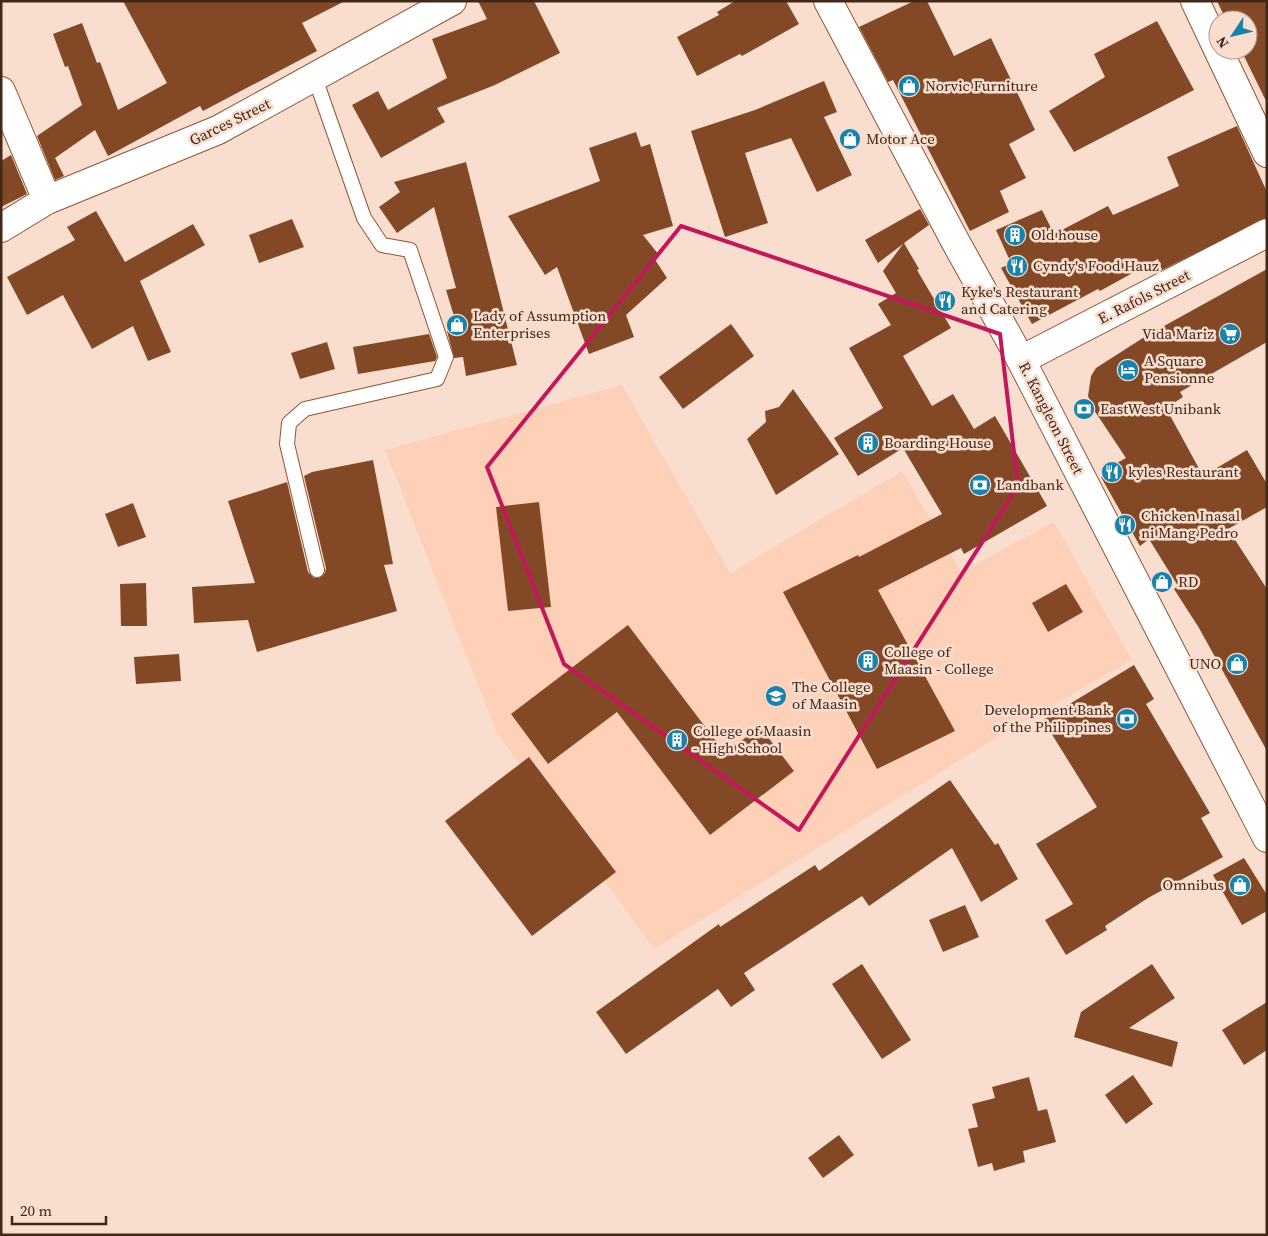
<svg xmlns="http://www.w3.org/2000/svg" width="1268" height="1236" font-family="'Source Serif 4',serif">
	<rect width="100%" height="100%" fill="#f9decf"/>
	<path fill="#fed0b7" d="M622,385L730,573L902,471L961,572L1054,522L1132,660L1007,731L654,949L497,733L385,450Z"/>
	<g fill="#834926">
		<path d="M123,1H345L302,23L317,51L203,111L200,106L108,156L95,130L55,158L64,176L55,180L37,136L82,105L68,66L65,67L53,34L82,23L97,63L100,62L118,110L167,83Z"/>
		<path d="M478,1H534L560,53L495,85L437,108L445,122L381,158L352,105L378,91L388,110L447,78L432,39L487,19Z"/>
		<path d="M735,1H786L799,24L742,56L740,54L697,76L677,37L719,15L717,12Z"/>
		<path d="M914,1H927L954,56L991,38L1035,130L1009,144L1026,178L1000,191L1009,212L970,231L893,80L888,82L859,27Z"/>
		<path d="M1217,1H1267V103L1241,50H1248V20H1226Z"/>
		<path d="M1157,21L1194,90L1074,152L1049,111L1105,77L1094,54Z"/>
		<path d="M824,81L837,112L824,117L852,175L817,192L791,138L745,153L768,223L725,237L691,131L755,110Z"/>
		<path d="M1237,126L1267,192V218L1162,270L1158,259L1100,291L1098,289L1032,324L1001,268L1011,263L996,230L1042,210L1054,234L1108,206L1113,215L1179,186L1167,157Z"/>
		<path d="M636,132L641,147L650,144L673,226L643,235L659,255L654,258L667,278L626,315L634,337L589,354L557,267L545,275L508,216L600,181L589,148Z"/>
		<path d="M11,155L27,194L1,207V161Z"/>
		<path d="M466,162L517,365L466,376L463,357L454,358L447,331L458,329L446,290L456,288L434,207L397,233L379,207L400,192L394,182Z"/>
		<path d="M920,209L929,225L904,243L919,269L917,270L951,328L903,356L932,406L953,394L974,429L995,416L1047,506L964,554L961,548L878,590L955,731L877,769L783,592L858,555L859,557L942,514L903,448L858,476L834,438L883,408L849,348L891,325L878,304L896,293L883,271L903,244L878,263L865,240Z"/>
		<path d="M96,211L125,262L193,224L205,245L140,281L171,352L148,361L133,326L92,349L63,295L27,315L7,277L75,240L67,227Z"/>
		<path d="M292,219L304,247L259,263L249,235Z"/>
		<path d="M1267,269V342L1180,392L1183,397L1166,408L1203,476L1247,450L1267,484V507L1228,529L1267,589V751L1199,628L1174,589L1178,586L1149,539L1140,546L1101,477L1116,471L1113,465L1126,458L1092,407L1088,396L1091,376L1096,368L1146,336Z"/>
		<path d="M731,324L754,356L683,409L659,377Z"/>
		<path d="M429,334L437,357L435,361L358,374L353,347Z"/>
		<path d="M327,342L335,369L300,379L291,353Z"/>
		<path d="M793,389L839,454L776,495L747,439L766,422L765,411L779,407Z"/>
		<path d="M373,460L393,564L384,565L397,611L257,652L248,620L194,623L192,587L255,583L228,501L287,482L308,572L314,578H319L325,573L326,568L304,476L312,472Z"/>
		<path d="M539,502L551,607L508,611L496,507Z"/>
		<path d="M133,503L146,537L118,547L105,514Z"/>
		<path d="M146,583L147,626H121L120,584Z"/>
		<path d="M1066,584L1083,612L1048,632L1032,603Z"/>
		<path d="M628,625L725,753L760,727L794,771L710,835L617,712L548,764L511,714Z"/>
		<path d="M179,654L181,681L136,684L134,657Z"/>
		<path d="M1134,665L1154,699L1146,704L1210,813L1201,818L1223,857L1148,898L1105,926L1107,930L1066,955L1045,920L1073,904L1036,844L1097,807L1043,720Z"/>
		<path d="M529,757L616,872L532,936L445,821Z"/>
		<path d="M950,780L995,845L998,843L1018,879L981,902L952,848L869,906L862,896L744,973L755,990L731,1007L718,989L626,1054L596,1012L719,924L720,927L815,865L819,871Z"/>
		<path d="M1244,858L1267,895V911L1242,925L1213,875Z"/>
		<path d="M965,905L979,937L943,952L929,920Z"/>
		<path d="M862,964L911,1040L882,1059L832,984Z"/>
		<path d="M1152,964L1175,998L1129,1028L1178,1042L1172,1067L1074,1037L1081,1012Z"/>
		<path d="M1267,1002V1050L1244,1065L1222,1030Z"/>
		<path d="M1133,1075L1153,1104L1126,1124L1105,1095Z"/>
		<path d="M1029,1077L1038,1111L1047,1109L1056,1142L1023,1151L1025,1162L994,1171L992,1163L978,1167L968,1129L978,1127L972,1104L995,1098L992,1087Z"/>
		<path d="M839,1135L854,1155L823,1178L808,1158Z"/>
	</g>
	<g fill="none" stroke-linecap="round" stroke-linejoin="round">
		<g stroke="#905532" stroke-width="16">
			<path id="lane" d="M315,78L364,218L382,245L410,250L446,357L437,379L305,409L289,423L287,444L317,570"/>
		</g>
		<g stroke="#905532" stroke-width="30">
			<g id="street">
				<path d="M1195,1L1267,153"/>
				<path d="M1,91L47,200"/>
				<path d="M1021,360L1267,233"/>
			</g>
		</g>
		<g stroke="#905532" stroke-width="30">
			<path id="secondary" d="M1,228L47,200L218,130L452,1"/>
		</g>
		<g stroke="#905532" stroke-width="30">
			<path id="primary" d="M828,1L954,239L1021,360L1267,838"/>
		</g>
		<use href="#lane" stroke="#fff" stroke-width="14"/>
		<use href="#street" stroke="#fff" stroke-width="28"/>
		<use href="#secondary" stroke="#fff" stroke-width="28"/>
		<use href="#primary" stroke="#fff" stroke-width="28"/>
	</g>
	<path fill="none" stroke="#c2185b" stroke-width="4" stroke-linejoin="round" d="M681,226L1000,334L1018,486L799,830L564,664L487,467Z"/>
	<defs>
		<g id="shop-disc" transform="scale(1.125)"><circle r="9.5" fill="#1782ab" stroke="#f9decf"/><path d="M-5-2.5h2.3a2.7 3.5 0 0 1 5.4 0H5L5.5 6h-11ZM-1.5-2.5h3a1.5 2.3 0 0 0-3 0Z" fill="#fff"/></g>
		<g id="building-disc" transform="scale(1.125)"><circle r="9.5" fill="#1782ab" stroke="#f9decf"/><path d="M-4-6H4V6H1V3H-1V6H-4ZM-2.5-4.3h1.7v1.8h-1.7ZM.8-4.3h1.7v1.8H.8ZM-2.5-1h1.7V.8h-1.7ZM.8-1h1.7V.8H.8Z" fill="#fff"/></g>
		<g id="restaurant-disc" transform="scale(1.125)"><circle r="9.5" fill="#1782ab" stroke="#f9decf"/><path d="M-5-6h1v4h1v-4h1v4h1v-4h1v5L-1.5 .5V6h-2V.5L-5-1ZM5-6V6H3V1.5H1.5Q1.5-4 5-6Z" fill="#fff"/></g>
		<g id="supermarket-disc" transform="scale(1.125)"><circle r="9.5" fill="#1782ab" stroke="#f9decf"/><path d="M-6-5.5h2.5l.6 2H6L4.5 2H-2.5L-4.4-4H-6ZM-1.5 3.2a1.3 1.3 0 1 0 .1 0ZM3 3.2a1.3 1.3 0 1 0 .1 0Z" fill="#fff"/></g>
		<g id="hotel-disc" transform="scale(1.125)"><circle r="9.5" fill="#1782ab" stroke="#f9decf"/><path d="M-6-4.5h1.5V1H6V5H4.5V3h-9V5H-6ZM-4 0a1.8 1.8 0 1 1 3.6 0ZM.5 0V-2.5h3Q6-2.5 6 0Z" fill="#fff"/></g>
		<g id="bank-disc" transform="scale(1.125)"><circle r="9.5" fill="#1782ab" stroke="#f9decf"/><path d="M-6-4H6V4H-6ZM0-2.3a2.3 2.3 0 1 0 0 4.6a2.3 2.3 0 1 0 0-4.6Z" fill="#fff"/></g>
		<g id="university-disc" transform="scale(1.125)"><circle r="9.5" fill="#1782ab" stroke="#f9decf"/><path d="M0-5L7-2L0 1L-7-2ZM-4 1L0 2.5L4 1V4Q0 6-4 4Z" fill="#fff"/></g>
	</defs>
	<g fill-rule="evenodd">
		<use href="#shop-disc" x="909" y="86"/>
		<use href="#shop-disc" x="850" y="139"/>
		<use href="#building-disc" x="1015" y="235"/>
		<use href="#restaurant-disc" x="1017" y="266"/>
		<use href="#restaurant-disc" x="945" y="301"/>
		<use href="#shop-disc" x="457" y="325"/>
		<use href="#supermarket-disc" x="1230" y="334"/>
		<use href="#hotel-disc" x="1128" y="370"/>
		<use href="#bank-disc" x="1084" y="409"/>
		<use href="#building-disc" x="868" y="443"/>
		<use href="#restaurant-disc" x="1112" y="472"/>
		<use href="#bank-disc" x="980" y="485"/>
		<use href="#restaurant-disc" x="1125" y="525"/>
		<use href="#shop-disc" x="1162" y="582"/>
		<use href="#building-disc" x="868" y="661"/>
		<use href="#shop-disc" x="1237" y="664"/>
		<use href="#university-disc" x="776" y="696"/>
		<use href="#bank-disc" x="1127" y="719"/>
		<use href="#building-disc" x="677" y="740"/>
		<use href="#shop-disc" x="1240" y="885"/>
	</g>
	<g text-anchor="middle" stroke-width="5" stroke-linejoin="round" paint-order="stroke">
		<g font-size="15" fill="#422819" stroke="#f9decf" text-anchor="start">
			<text x="925" y="91">Norvic Furniture</text>
			<text x="866" y="144">Motor Ace</text>
			<text x="1031" y="240">Old house</text>
			<text x="1033" y="271">Cyndy's Food Hauz</text>
			<text x="961" y="297">Kyke's Restaurant<tspan x="961" dy="17">and Catering</tspan></text>
			<text x="473" y="321">Lady of Assumption<tspan x="473" dy="17">Enterprises</tspan></text>
			<text x="1214" y="339" text-anchor="end">Vida Mariz</text>
			<text x="1144" y="366">A Square<tspan x="1144" dy="17">Pensionne</tspan></text>
			<text x="1100" y="414">EastWest Unibank</text>
			<text x="884" y="448">Boarding House</text>
			<text x="1128" y="477">kyles Restaurant</text>
			<text x="996" y="490">Landbank</text>
			<text x="1141" y="521">Chicken Inasal<tspan x="1141" dy="17">ni Mang Pedro</tspan></text>
			<text x="1178" y="587">RD</text>
			<text x="884" y="657">College of<tspan x="884" dy="17">Maasin - College</tspan></text>
			<text x="1221" y="669" text-anchor="end">UNO</text>
			<text x="792" y="692">The College<tspan x="792" dy="17">of Maasin</tspan></text>
			<text x="1111" y="715" text-anchor="end">Development Bank<tspan x="1111" dy="17">of the Philippines</tspan></text>
			<text x="693" y="736">College of Maasin<tspan x="693" dy="17">- High School</tspan></text>
			<text x="1224" y="890" text-anchor="end">Omnibus</text>
		</g>
		<g font-size="15" fill="#422819" stroke="#f9decf">
			<text transform="translate(230 122) rotate(-26)" y="5">Garces Street</text>
			<text transform="translate(1144 297) rotate(-27)" y="5">E. Rafols Street</text>
			<text transform="translate(1051 418) rotate(63)" y="5">R. Kangleon Street</text>
		</g>
	</g>
	<rect width="1268" height="1236" fill="none" stroke="#422819" stroke-width="5"/>
	<g transform="translate(1233 35) rotate(235)"><circle r="24" fill="#f9decf" stroke="#b09586"/>
	<path d="M0-4L9 19L0 12L-9 19Z" fill="#1782ab"/>
	<text y="-8" font-size="14" font-weight="bold" text-anchor="middle" fill="#422819">N</text>
	</g>
	<path d="M12 1216v8h94v-8" fill="none" stroke="#422819" stroke-width="2.5"/>
	<text x="20" y="1216" font-size="15" fill="#422819" stroke="#f9decf" stroke-width="4" paint-order="stroke">20 m</text>
</svg>
